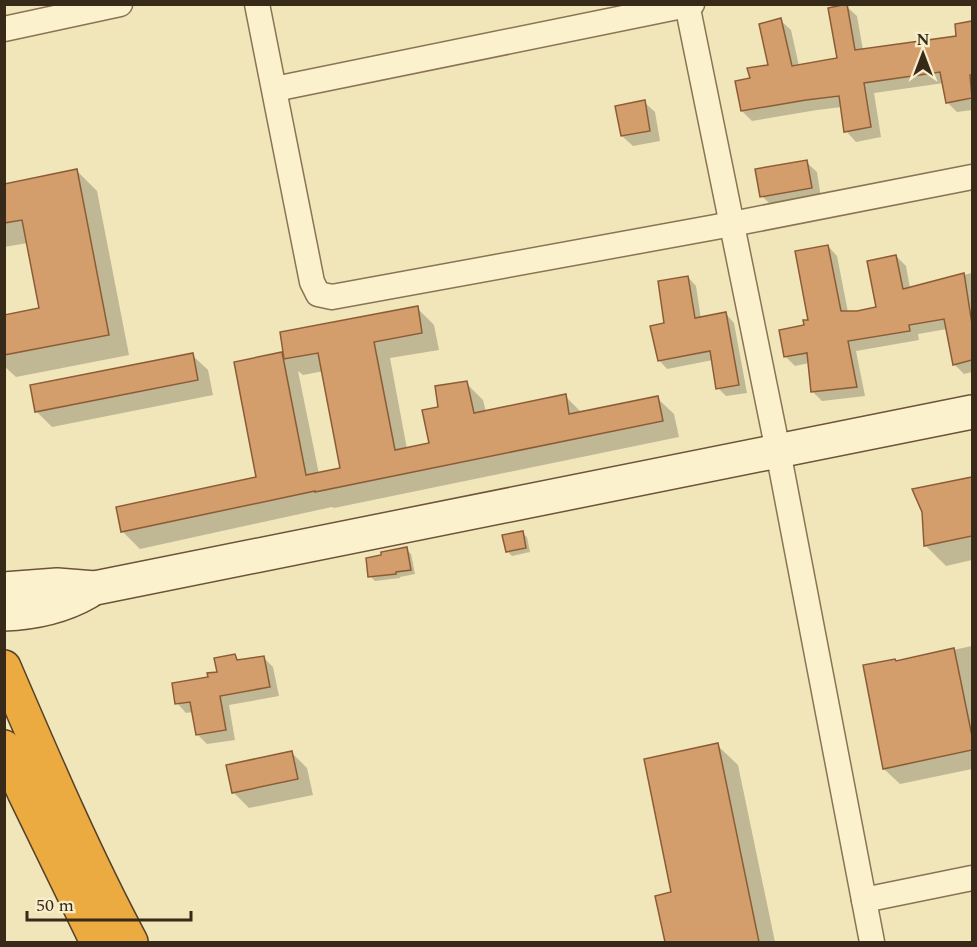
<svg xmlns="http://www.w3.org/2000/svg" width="977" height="947" font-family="Spectral,serif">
	<rect width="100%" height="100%" fill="#f1e5ba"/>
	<g fill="#0003" fill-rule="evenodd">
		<path d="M846,6L857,16L863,50L958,37L972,23V110L957,112L947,102L944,83L874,93L881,137L856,142L846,131L842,107L817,110L752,121L742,111L751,80L770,66L780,20L791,30L799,66L839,59Z"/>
		<path d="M644,102L655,112L660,141L633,146L622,136Z"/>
		<path d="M806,162L817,172L821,198L772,206L762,196Z"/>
		<path d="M77,171L97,191L129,355L16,377L4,366V316L40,309L28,243L4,247V185Z"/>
		<path d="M828,246L837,256L848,312L878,308L896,256L906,266L910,288L972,273V372L964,374L954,364L947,329L918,334L919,340L856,351L865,396L822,401L813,392L809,363L795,366L785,356L809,321Z"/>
		<path d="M688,277L696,286L701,319L726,314L734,323L747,393L726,396L718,388L713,360L667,369L659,360L666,324Z"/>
		<path d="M417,308L434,325L439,350L390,358L407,449L430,444L440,408L466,383L483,400L486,412L565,396L582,413L657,398L674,414L679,437L334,508L332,507L140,549L123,532L258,478L281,354L286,358ZM298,371L303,375L324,371L342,469L319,474Z"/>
		<path d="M192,355L208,370L213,395L52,427L37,412Z"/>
		<path d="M972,479V560L946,566L925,545L923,512L914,490Z"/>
		<path d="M522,533L527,537L530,552L512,556L507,551Z"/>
		<path d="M406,549L411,554L415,574L400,577V578L375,581L370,576Z"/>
		<path d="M972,646V769L900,784L884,769L896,662Z"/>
		<path d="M234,656L240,662L263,657L273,667L279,696L229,705L235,740L207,744L198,735L193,712L186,713L177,703L218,673Z"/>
		<path d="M717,745L738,765L775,942H667L657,897L672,893Z"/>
		<path d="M292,753L307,768L313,795L249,808L233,792Z"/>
	</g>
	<g fill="#d39e6c" stroke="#8b5d37" stroke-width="1.5">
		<path d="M847,4L855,50L956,36L955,24L972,21V75H970L972,98L946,103L940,72L864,83L871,127L844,132L839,96L806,100L741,111L735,81L750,78L747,68L768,65L759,24L781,18L792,66L837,58L828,8Z"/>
		<path d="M645,100L650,131L621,136L615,106Z"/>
		<path d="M807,160L812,188L760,197L755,169Z"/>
		<path d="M77,169L109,335L4,355V315L39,308L22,220L4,223V184Z"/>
		<path d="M828,245L841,311H857L876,307L867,261L896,255L903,289L964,273L972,324V360L953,365L944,319L909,325L910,331L848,341L857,387L811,392L807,353L784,357L779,330L804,325L803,320H808L795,251Z"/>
		<path d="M688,276L695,318L726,312L739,385L716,389L710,351L658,361L650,326L664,323L658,281Z"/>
		<path d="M418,306L422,333L374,342L395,450L429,443L422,410L438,407L435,386L467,381L474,413L566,394L569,414L658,396L663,421L315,492V491L121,532L116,507L256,477L234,362L282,352L306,475L340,468L318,353L284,359L280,332Z"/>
		<path d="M193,353L198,380L35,412L30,385Z"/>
		<path d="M972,477V536L924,546L922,512L912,489Z"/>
		<path d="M523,531L526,548L506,552L502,535Z"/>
		<path d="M407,547L411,570L396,572V574L368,577L366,558L381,555V552Z"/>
		<path d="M954,648L972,736V750L883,769L863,665L895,659L896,661Z"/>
		<path d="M235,654L237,660L264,656L270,687L220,696L226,730L196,735L190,702L175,704L172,683L208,677L207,673L217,672L214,658Z"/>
		<path d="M718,743L759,942H665L655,896L671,892L644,759Z"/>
		<path d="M292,751L298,779L232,793L226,765Z"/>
	</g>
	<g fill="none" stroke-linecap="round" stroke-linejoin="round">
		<g stroke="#897453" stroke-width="27">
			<g id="street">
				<path d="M257,4L312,282L318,294L332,297L732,224L972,177"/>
				<path d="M687,4L778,451L872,942"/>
				<path d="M4,29L120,4"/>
				<path d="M275,89L692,4"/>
				<path d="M864,900L972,878"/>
			</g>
		</g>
		<g stroke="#6b5437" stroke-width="36">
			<g id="secondary">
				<path d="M4,589L57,585L95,588L972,412"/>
				<path d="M4,614C34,613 62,607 88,592"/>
			</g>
		</g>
		<g stroke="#564128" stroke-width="36">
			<g id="highway">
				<path d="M4,667C44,760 84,854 131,942"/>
				<path d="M4,747L24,792L97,942"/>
			</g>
		</g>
		<use href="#street" stroke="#fcf1cd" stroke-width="24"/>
		<use href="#secondary" stroke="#fcf1cd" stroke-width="33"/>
		<use href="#highway" stroke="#ebab41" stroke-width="33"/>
	</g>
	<rect width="977" height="947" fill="none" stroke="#372a19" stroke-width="12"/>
	<g transform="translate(923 54)" stroke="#f8eeca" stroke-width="4.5" paint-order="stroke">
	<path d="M0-4.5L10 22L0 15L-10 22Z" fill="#372a19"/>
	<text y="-9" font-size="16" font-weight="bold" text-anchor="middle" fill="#372a19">N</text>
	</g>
	<path d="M27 911v9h164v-9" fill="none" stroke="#372a19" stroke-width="3"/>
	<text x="36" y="911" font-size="18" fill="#372a19" stroke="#f8eeca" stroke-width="4.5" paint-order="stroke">50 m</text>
</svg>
